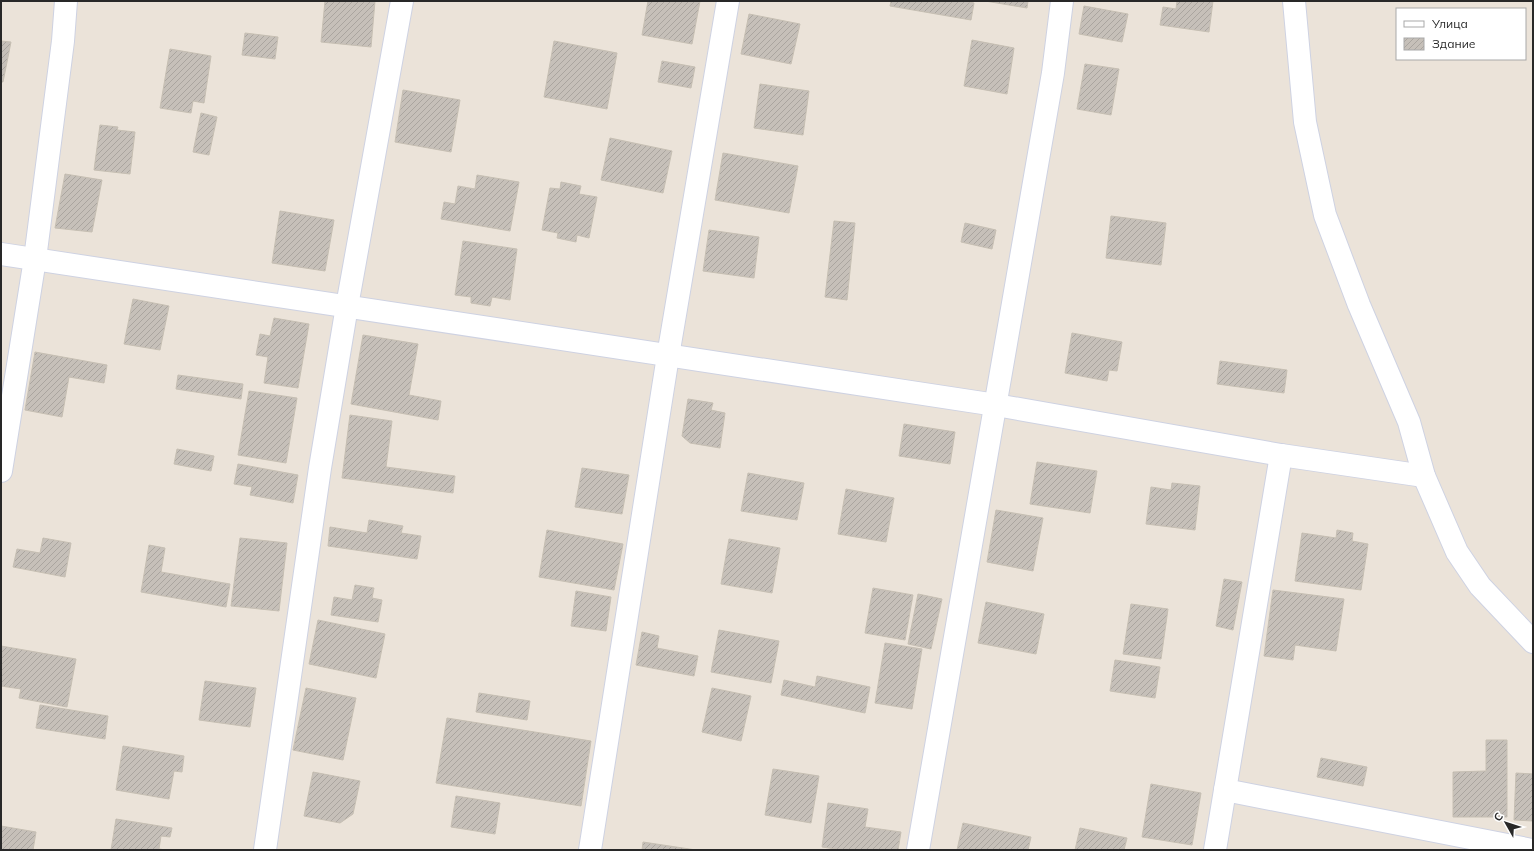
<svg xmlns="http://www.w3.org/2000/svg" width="1534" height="851" font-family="Mulish,sans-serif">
	<defs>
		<pattern id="building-hatch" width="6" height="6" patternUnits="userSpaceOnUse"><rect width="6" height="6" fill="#c6c0b9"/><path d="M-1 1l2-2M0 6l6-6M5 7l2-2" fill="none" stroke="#aaa59f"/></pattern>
	</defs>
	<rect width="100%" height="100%" fill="#ebe3d9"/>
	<g fill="url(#building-hatch)" stroke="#c6bfb3">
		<path d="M325,1H375L371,47L321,42Z"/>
		<path d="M648,1H700L692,44L642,35Z"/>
		<path d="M891,1H965L974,3L971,20L890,6Z"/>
		<path d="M985,1H1028L1027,8Z"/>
		<path d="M1177,1H1213L1209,32L1160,25L1163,7L1176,9Z"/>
		<path d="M1084,6L1128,14L1122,42L1079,34Z"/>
		<path d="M749,14L800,24L791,64L741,54Z"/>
		<path d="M245,33L278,37L275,59L242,55Z"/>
		<path d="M972,40L1014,48L1007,94L964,86Z"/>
		<path d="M1,41L11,42L3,82H1Z"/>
		<path d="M554,41L617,53L607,109L544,97Z"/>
		<path d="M170,49L211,56L204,103L193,101L191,113L160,108Z"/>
		<path d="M662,61L695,67L691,88L658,82Z"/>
		<path d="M1085,64L1119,69L1111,115L1077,109Z"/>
		<path d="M760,84L809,91L803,135L754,128Z"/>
		<path d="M403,90L460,100L451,152L395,142Z"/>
		<path d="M201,113L217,117L209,155L193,152Z"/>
		<path d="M100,125L118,127L117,130L135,132L130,174L94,170Z"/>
		<path d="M610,138L672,151L663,193L601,180Z"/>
		<path d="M723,153L798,166L789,213L715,200Z"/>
		<path d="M65,174L102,180L92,232L55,228Z"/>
		<path d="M477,175L519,182L510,231L441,219L444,202L455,204L458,186L475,189Z"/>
		<path d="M561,182L581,186L579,194L597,197L589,238L577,235L576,242L557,238L558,233L542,230L550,188L560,189Z"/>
		<path d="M280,211L334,220L325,271L272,263Z"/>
		<path d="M1111,216L1166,223L1161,265L1106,258Z"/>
		<path d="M834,221L855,223L847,300L825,297Z"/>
		<path d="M965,223L996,230L992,249L961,242Z"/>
		<path d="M709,230L759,237L754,278L703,271Z"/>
		<path d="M463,241L517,249L510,300L492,297L490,306L471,303V297L455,295Z"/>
		<path d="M133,299L169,306L160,350L124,344Z"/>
		<path d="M274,318L309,324L298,388L264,383L268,357L256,355L260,334L270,336Z"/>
		<path d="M1072,333L1122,342L1117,371L1109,370L1107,381L1065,373Z"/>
		<path d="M363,335L418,344L409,395L441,401L438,420L351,404Z"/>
		<path d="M35,352L107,365L104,383L69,377L62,417L25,410Z"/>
		<path d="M1220,361L1287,370L1284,393L1217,384Z"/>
		<path d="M178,375L243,384L241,399L176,389Z"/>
		<path d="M249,391L297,398L286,463L238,455Z"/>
		<path d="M688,399L713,403L711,410L725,413L720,448L690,443L682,436Z"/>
		<path d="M350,415L392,421L386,467L455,476L453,493L342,478Z"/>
		<path d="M904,424L955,432L950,464L899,456Z"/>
		<path d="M177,449L214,456L211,471L174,464Z"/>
		<path d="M1037,462L1097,471L1090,513L1030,504Z"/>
		<path d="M238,464L298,475L293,503L250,495L252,487L234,484Z"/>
		<path d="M582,468L629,475L622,514L575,507Z"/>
		<path d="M748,473L804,483L797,520L741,511Z"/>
		<path d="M1172,483L1200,486L1195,530L1146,524L1151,487L1171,490Z"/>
		<path d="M846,489L894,498L886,542L838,534Z"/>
		<path d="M996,510L1043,518L1033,571L987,562Z"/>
		<path d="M369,520L403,526L401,533L421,536L417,559L328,546L330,527L367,533Z"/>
		<path d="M547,530L623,544L614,590L539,577Z"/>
		<path d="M1337,530L1353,533L1352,541L1368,544L1361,590L1295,581L1302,533L1336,538Z"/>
		<path d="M43,538L71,543L65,577L13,567L17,549L40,553Z"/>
		<path d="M240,538L287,543L279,611L231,606Z"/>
		<path d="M729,539L780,548L772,593L721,584Z"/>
		<path d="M149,545L165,548L161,572L230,584L226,607L141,592Z"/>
		<path d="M1224,579L1242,582L1233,630L1216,626Z"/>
		<path d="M355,585L374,588L372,598L382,600L378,622L331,615L334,597L352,600Z"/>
		<path d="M873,588L913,595L905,640L865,633Z"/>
		<path d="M1273,590L1344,599L1336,651L1295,645L1293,660L1264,656Z"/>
		<path d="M576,591L611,597L606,631L571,626Z"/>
		<path d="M918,594L942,599L931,649L908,644Z"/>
		<path d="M986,602L1044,614L1036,654L978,643Z"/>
		<path d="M1131,604L1168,609L1161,659L1123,654Z"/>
		<path d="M318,620L385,634L376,678L309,664Z"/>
		<path d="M719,630L779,641L771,683L711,672Z"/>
		<path d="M642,632L659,636L657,648L698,656L694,676L636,665Z"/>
		<path d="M885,643L922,649L912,709L875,703Z"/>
		<path d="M1,646L76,659L67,707L19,698L21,689L1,686Z"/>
		<path d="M1115,660L1160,667L1155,698L1110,691Z"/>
		<path d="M817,676L870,687L865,713L781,695L784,680L815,687Z"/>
		<path d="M205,681L256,688L250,727L199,720Z"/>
		<path d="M306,688L356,698L343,760L293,750Z"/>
		<path d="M712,688L751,696L741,741L702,732Z"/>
		<path d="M479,693L530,701L527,720L476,712Z"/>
		<path d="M40,705L108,716L105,739L36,728Z"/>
		<path d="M447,718L591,741L581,806L436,783Z"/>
		<path d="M1486,740H1507V817H1453V772L1486,771Z"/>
		<path d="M123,746L184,756L182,772L174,771L169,799L116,790Z"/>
		<path d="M1321,758L1367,767L1363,786L1317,777Z"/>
		<path d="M773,769L819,776L811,823L765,815Z"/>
		<path d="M313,772L360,781L353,814L340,823L304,816Z"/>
		<path d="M1516,773L1533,774V821L1514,820Z"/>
		<path d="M1151,784L1201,793L1192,845L1142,837Z"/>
		<path d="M456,796L500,803L495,834L451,827Z"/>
		<path d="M828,803L868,809L865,827L901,832L898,850H842L822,847Z"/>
		<path d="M116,819L172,828L170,837L161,836L159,849L166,850H111Z"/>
		<path d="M963,823L1031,837L1028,850H957Z"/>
		<path d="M1,826L36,832L33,850H1Z"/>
		<path d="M1080,828L1127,838L1124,850H1075Z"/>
		<path d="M643,842L696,850H642Z"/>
	</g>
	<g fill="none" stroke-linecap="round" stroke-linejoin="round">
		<g stroke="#ced2e2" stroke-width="24">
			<g id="minor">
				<path d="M1294,1L1305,122L1325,215L1359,305L1409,422L1424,476L1457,552L1480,586L1533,642"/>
				<path d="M1,254L996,405L1281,455L1424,476"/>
				<path d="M1,471L35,259L63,41L66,1"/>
				<path d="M1225,790L1532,850"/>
				<path d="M265,850L320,468L347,306L402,1"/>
				<path d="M590,850L668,356L728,1"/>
				<path d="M918,850L1053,73L1062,1"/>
				<path d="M1215,850L1281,455"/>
			</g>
		</g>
		<use href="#minor" stroke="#fff" stroke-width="22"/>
	</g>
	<rect width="1534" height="851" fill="none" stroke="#282828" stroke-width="4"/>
	<rect x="1396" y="8" width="130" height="52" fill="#ffffff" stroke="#a9a9a9"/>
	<rect x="1404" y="21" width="20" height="6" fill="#ffffff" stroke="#a9a9a9"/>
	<text x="1432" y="28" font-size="12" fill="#282828">Улица</text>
	<rect x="1404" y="38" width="20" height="12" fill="url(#building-hatch)" stroke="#a9a9a9"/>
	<text x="1432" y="48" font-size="12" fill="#282828">Здание</text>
	<g transform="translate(1506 823) rotate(309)" stroke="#ffffff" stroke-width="3" paint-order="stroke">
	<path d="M0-3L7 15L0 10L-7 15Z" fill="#282828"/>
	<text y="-6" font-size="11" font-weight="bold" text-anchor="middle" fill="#282828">С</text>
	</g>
</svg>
